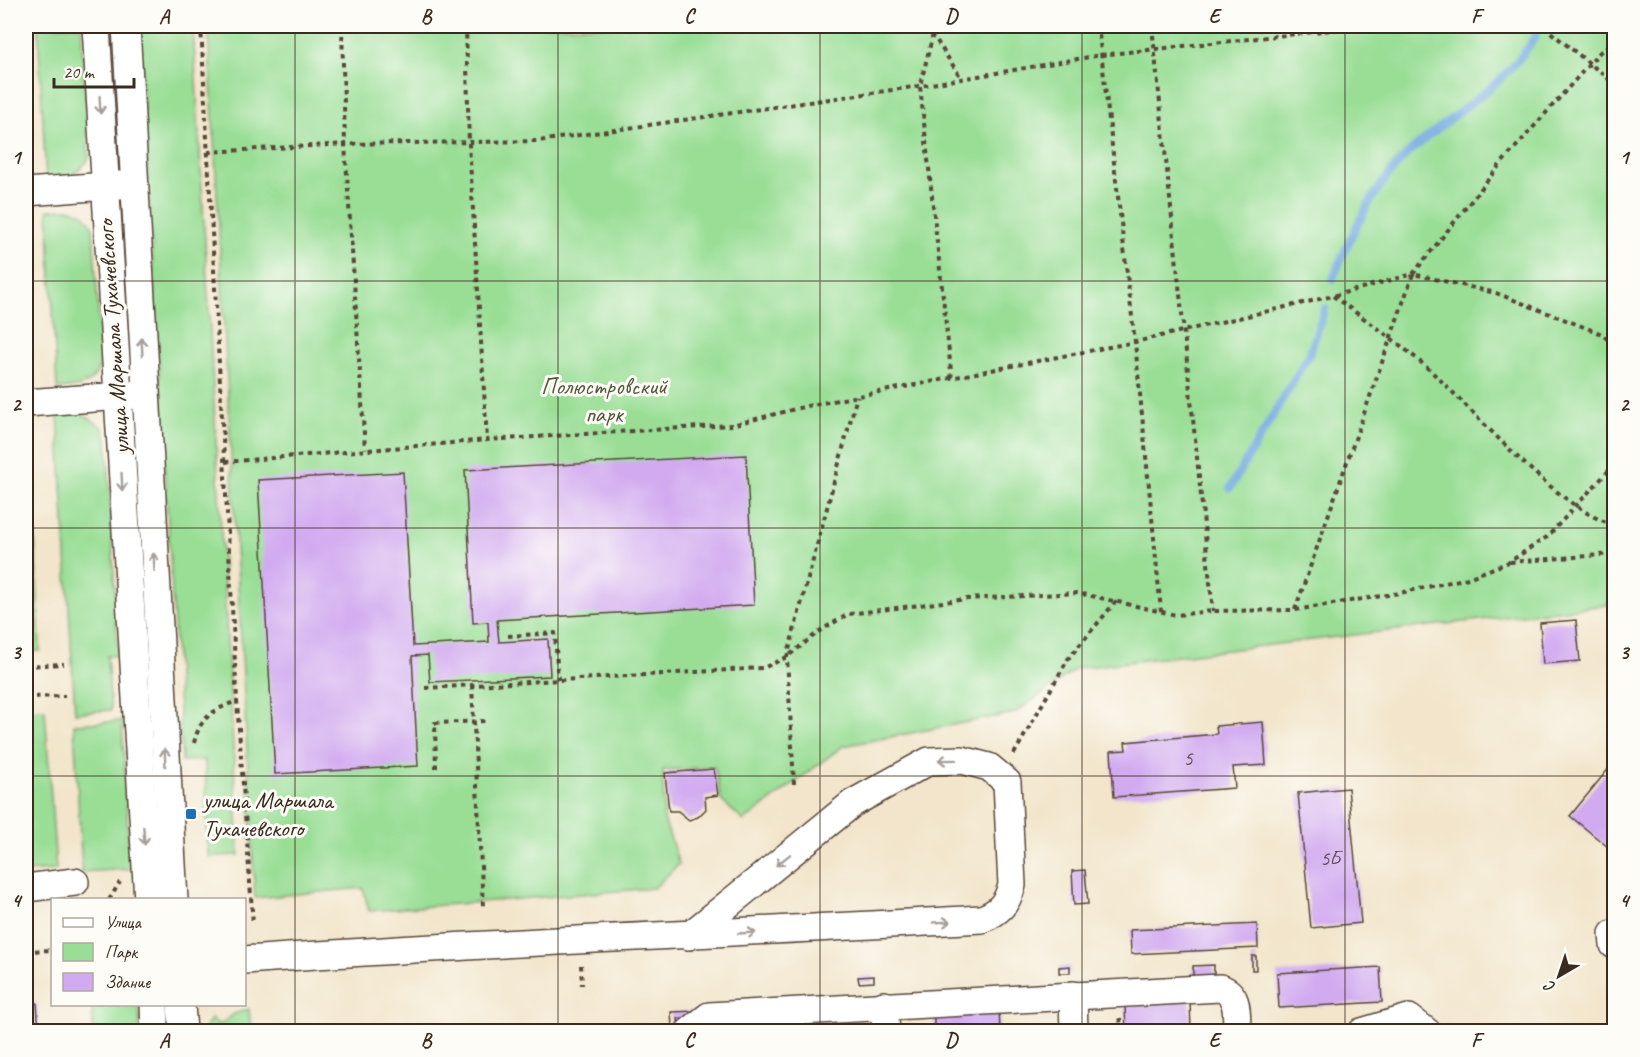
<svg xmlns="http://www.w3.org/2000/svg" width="1640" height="1057" font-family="Caveat,sans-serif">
	<rect width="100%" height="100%" fill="#fdfcf7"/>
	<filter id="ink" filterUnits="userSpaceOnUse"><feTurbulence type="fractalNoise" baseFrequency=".0167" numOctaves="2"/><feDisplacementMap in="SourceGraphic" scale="12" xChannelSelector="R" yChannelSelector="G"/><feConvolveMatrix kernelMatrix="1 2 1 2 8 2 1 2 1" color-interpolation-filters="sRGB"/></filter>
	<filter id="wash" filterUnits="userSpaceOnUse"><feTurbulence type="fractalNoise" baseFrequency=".008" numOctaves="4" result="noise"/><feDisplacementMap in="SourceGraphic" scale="24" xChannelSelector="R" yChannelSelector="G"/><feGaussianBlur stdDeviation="1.35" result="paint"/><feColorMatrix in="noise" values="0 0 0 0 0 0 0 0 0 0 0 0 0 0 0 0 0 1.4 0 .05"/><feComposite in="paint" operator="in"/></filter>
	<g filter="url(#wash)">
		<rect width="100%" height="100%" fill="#f2e5cb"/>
		<g fill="#9ade96" stroke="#6a845a" stroke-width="1.5">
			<path d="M38,26H81L89,158C78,176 65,177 46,181Z"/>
			<path d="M139,26H193L239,855L208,856L205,760L182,761Z"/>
			<path d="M208,26H1614V604L1077,668L1015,713L843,746L744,821L721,800L715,767L663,770L664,819L679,864L654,888L369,911L363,888L255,898Z"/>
			<path d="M67,209C82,211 87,215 93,228L101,359C96,385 81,388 57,389L48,210Z"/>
			<path d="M83,414L102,427L107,439L118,655L107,656L111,710L75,713L58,415Z"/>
			<path d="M33,487L40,651L26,652V488Z"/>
			<path d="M45,709L56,870L26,872V710Z"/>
			<path d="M122,721L130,869L82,872L74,724Z"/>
			<path d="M92,1005H139L140,1031H93Z"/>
			<path d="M249,1009L251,1031H203L211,1019L220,1025L234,1014Z"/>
		</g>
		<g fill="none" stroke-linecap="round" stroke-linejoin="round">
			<g stroke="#6fa7de" stroke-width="8">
				<path d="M1333,279C1351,234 1375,183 1412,150C1454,112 1507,85 1536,35"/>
				<path d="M1230,488L1310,353L1325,308"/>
			</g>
		</g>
		<g id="blocks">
			<g fill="#d1aaf0">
				<path d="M746,455L754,605L497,620L499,642L548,639L550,676L430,682L428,655L412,656L418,766L275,774L258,480L403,472L413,646L489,642L488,622L473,623L465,470Z"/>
				<path d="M1576,620L1580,661L1543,664L1540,623Z"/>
				<path d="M1263,722L1266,765L1233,767L1235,788L1114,797L1111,751L1126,750L1125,742L1217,734L1216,726Z"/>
				<path d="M1614,762V852L1570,816Z"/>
				<path d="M714,769L718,795L705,797L706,809L698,817L689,820L678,811H669L665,773Z"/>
				<path d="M1348,788L1361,923L1311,928L1298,793Z"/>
				<path d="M1085,870L1088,904L1074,905L1072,871Z"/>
				<path d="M1257,924L1258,948L1131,954L1130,930Z"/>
				<rect x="1252" y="956" width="4" height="14"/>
				<path d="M1214,965V977L1193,978V966Z"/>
				<path d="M1070,966V973H1059V967Z"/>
				<path d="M1380,967L1382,1002L1279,1008L1277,973Z"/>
				<path d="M874,976V982L859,983L858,977Z"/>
				<path d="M1190,999L1191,1032H1126L1125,1006Z"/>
				<path d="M37,1003L39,1032H26V1004Z"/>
				<path d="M999,1009L1000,1032H934V1015Z"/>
				<path d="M697,1011V1017L678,1018L679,1028H672L671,1012Z"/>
				<path d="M800,1020L801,1032H735V1027Z"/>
			</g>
		</g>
	</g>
	<g filter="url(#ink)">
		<use href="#blocks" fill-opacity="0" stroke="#564638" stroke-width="1.5"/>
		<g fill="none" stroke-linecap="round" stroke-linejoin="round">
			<g stroke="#564638" stroke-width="30">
				<g id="minor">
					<path d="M96,26L148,900"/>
					<path d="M126,26L174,900"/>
					<path d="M26,192L120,185"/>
					<path d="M26,403L135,395"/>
					<path d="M26,888L75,882"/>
					<path d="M1613,934L1614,945"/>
					<path d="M244,960C490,942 736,933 982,919C999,912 1007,904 1012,885L1007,782L989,767L962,760L929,761L853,803L689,936"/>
					<path d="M1073,995L1074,1032"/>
					<path d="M154,1004L155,1032"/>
					<path d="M181,1004L183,1032"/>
					<path d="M884,1005L886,1032"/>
					<path d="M689,1032L709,1016L1220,988C1240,994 1236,1015 1237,1032"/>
					<path d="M1362,1032L1409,1018L1427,1032"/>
				</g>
			</g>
			<g stroke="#564638" stroke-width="4" stroke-dasharray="4.5 4.5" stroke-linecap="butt">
				<path d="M201,26L237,701L253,924"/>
				<path d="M342,26L345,144L365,449"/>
				<path d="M466,26L469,144L487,440"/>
				<path d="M927,26L962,79"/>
				<path d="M935,26L920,86L952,380"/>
				<path d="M1098,26L1135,342L1161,611"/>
				<path d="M1152,26L1213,611"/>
				<path d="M1535,26H1543L1614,83"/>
				<path d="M208,152L345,144L538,141L920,86L1101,55L1369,26"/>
				<path d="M1333,296C1367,321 1403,345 1434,374C1474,411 1564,515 1614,524"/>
				<path d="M225,462L487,440L732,425L807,406L1135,342L1333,296L1413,274L1499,166L1600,52L1614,43"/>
				<path d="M1510,562L1614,554"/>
				<path d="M1295,610L1413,274L1496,293L1602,334L1614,346"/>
				<path d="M508,636L555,633L558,680"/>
				<path d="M26,666L64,664"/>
				<path d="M472,685L483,907"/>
				<path d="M425,688L763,668L787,657L821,630L849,614L967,599L1078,593L1176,615L1213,611L1295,610L1400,593L1468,578L1509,562L1547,537L1614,465"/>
				<path d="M26,697L65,696"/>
				<path d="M194,743C200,717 213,710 237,701"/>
				<path d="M1014,754L1068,659L1117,600"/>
				<path d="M436,768L435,723L487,721"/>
				<path d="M794,784L787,657L857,396"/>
				<path d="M109,900L120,882"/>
				<path d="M26,951L52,950"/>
				<path d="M581,965L582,985"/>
				<path d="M1120,1018L1121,1032"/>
			</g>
			<use href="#minor" stroke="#fff" stroke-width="27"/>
		</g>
		<defs><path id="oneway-shaft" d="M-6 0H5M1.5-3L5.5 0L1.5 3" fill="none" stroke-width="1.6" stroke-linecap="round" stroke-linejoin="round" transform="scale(1.5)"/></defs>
		<g stroke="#a79f9a">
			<use href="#oneway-shaft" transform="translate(100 105) rotate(87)"/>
			<use href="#oneway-shaft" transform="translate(142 347) rotate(-93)"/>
			<use href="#oneway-shaft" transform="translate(122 482) rotate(87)"/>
			<use href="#oneway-shaft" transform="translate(154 562) rotate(-93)"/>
			<use href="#oneway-shaft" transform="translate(165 757) rotate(-93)"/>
			<use href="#oneway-shaft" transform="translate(947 760) rotate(179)"/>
			<use href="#oneway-shaft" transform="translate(144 836) rotate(86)"/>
			<use href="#oneway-shaft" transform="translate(783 860) rotate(141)"/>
			<use href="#oneway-shaft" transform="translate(942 922) rotate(-3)"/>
			<use href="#oneway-shaft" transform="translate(747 933) rotate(-3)"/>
		</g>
	</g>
	<path fill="none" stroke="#3b2a1e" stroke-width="1.5" stroke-opacity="0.55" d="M295,26V1032M558,26V1032M820,26V1032M1082,26V1032M1345,26V1032M26,281H1614M26,528H1614M26,776H1614"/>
	<rect fill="#1f6fb2" stroke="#fdfcf7" stroke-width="2" x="185" y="808" width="12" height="12" rx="3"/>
	<g text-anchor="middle" stroke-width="6" stroke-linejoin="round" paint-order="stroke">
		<g font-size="21" fill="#604a52">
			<text x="1188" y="765">5</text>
			<text x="1330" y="865">5Б</text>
		</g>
		<g font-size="24" fill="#3b2a1e" stroke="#fdfcf7">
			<text transform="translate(113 337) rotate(-94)" y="8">улица Маршала Тухачевского</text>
		</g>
		<g font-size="24" fill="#53573c" stroke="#fdfcf7">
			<text x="604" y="394">Полюстровский<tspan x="604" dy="28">парк</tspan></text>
		</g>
		<g font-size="24" fill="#3b2a1e" stroke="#fdfcf7" text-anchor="start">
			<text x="203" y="808">улица Маршала<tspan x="203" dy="28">Тухачевского</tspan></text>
		</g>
	</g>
	<rect width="1640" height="1057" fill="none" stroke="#fdfcf7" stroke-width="66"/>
	<rect x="51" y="898" width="195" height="108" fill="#fdfcf7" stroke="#afa8a0" stroke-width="1.5"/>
	<rect x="63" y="918" width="30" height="9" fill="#ffffff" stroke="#afa8a0" stroke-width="1.5"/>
	<text x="105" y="928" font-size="18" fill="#3b2a1e">Улица</text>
	<rect x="63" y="943" width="30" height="18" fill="#9ade96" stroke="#afa8a0" stroke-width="1.5"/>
	<text x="105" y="958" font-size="18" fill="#3b2a1e">Парк</text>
	<rect x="63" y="973" width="30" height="18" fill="#d1aaf0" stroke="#afa8a0" stroke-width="1.5"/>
	<text x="105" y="988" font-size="18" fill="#3b2a1e">Здание</text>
	<g transform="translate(1559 976) rotate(219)" stroke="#fdfcf7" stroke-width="4.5" paint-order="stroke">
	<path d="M0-4.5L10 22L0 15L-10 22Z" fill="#3b2a1e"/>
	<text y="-9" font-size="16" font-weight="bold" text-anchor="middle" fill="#3b2a1e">С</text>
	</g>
	<path d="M54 78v9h80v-9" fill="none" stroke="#3b2a1e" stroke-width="3"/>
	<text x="63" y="78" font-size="18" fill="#3b2a1e" stroke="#fdfcf7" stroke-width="4.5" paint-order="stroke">20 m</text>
	<rect x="33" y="33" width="1574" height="991" fill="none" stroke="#3b2a1e" stroke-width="2"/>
	<g font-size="20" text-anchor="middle" font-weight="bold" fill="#3b2a1e">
		<text x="164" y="23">A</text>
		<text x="426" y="23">B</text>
		<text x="689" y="23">C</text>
		<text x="951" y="23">D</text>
		<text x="1214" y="23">E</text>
		<text x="1476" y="23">F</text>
		<text x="16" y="164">1</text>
		<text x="1624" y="164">1</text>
		<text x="16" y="411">2</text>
		<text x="1624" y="411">2</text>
		<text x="16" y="659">3</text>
		<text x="1624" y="659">3</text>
		<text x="16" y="907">4</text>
		<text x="1624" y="907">4</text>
		<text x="164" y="1047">A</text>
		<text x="426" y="1047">B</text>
		<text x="689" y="1047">C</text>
		<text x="951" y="1047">D</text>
		<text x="1214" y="1047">E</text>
		<text x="1476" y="1047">F</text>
	</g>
</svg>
